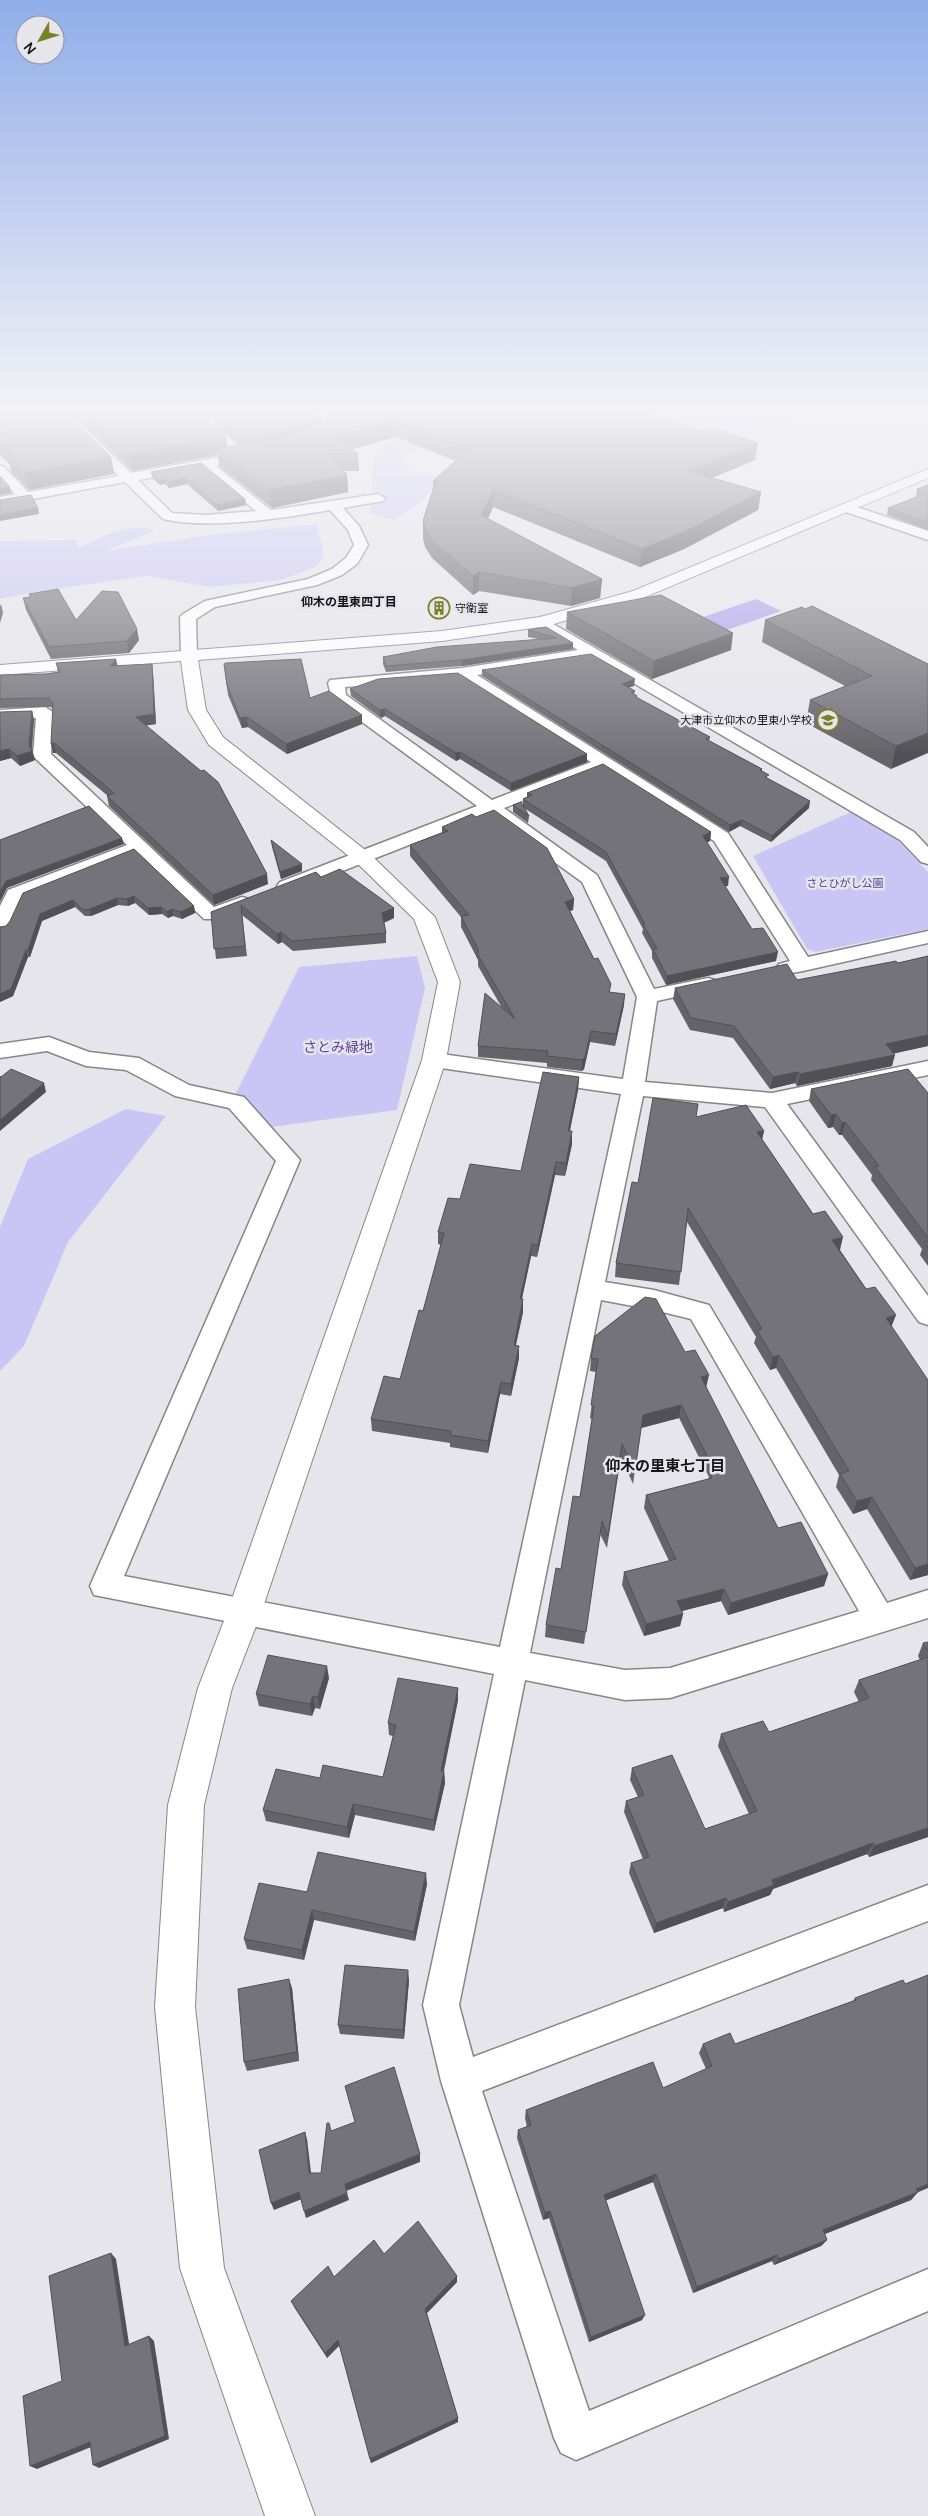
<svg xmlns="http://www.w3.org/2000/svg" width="928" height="2516" font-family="Manrope,'Noto Sans JP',sans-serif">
	<rect width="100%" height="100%" fill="#e5e5eb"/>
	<g fill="#cbc5f5">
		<path d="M479,405H518L516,408L400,456L410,471L435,475L437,483L423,501L393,520L370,513L374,457L387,440L422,430Z"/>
		<path d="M634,405H781L808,414L736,440Z"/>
		<path d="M317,524L324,556L315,567L281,580L210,587L147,576L47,590L0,599V541L76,540L79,548C100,538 132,519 154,531L105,551L210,535Z"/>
		<path d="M851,812L897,840L928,872V929L815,952L807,949L753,856Z"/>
		<path d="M417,956L425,988L397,1110L271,1127L235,1095L299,967Z"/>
		<path d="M126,1109L166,1116L68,1242L24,1346L0,1371V1227L28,1159Z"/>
	</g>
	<path fill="#aea2eb" d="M756,599L781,611L727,630L703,617Z"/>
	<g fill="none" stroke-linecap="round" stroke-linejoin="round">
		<g stroke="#86858b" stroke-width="3">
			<g id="street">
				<path d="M47,405H60L131,473L253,451L257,452L259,455L257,458L216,466L271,510L378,494L385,498L383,501L343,508L359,526L368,545L357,564L342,575L317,585L215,607L196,619L197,656L195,659H183L181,656L180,617L183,614L205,601L308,579L332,569L346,558L354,545L348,530L330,510C284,518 208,530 163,519L125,482L0,505V497L15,494L0,478V466L4,467L28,492L119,476ZM203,468L256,511L206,515L172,513L138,480Z"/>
				<path d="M274,405H298L292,409L201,427L195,423L201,419Z"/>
				<path d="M848,504L928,531V540L843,511L841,508L843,505Z"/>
				<path d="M541,617L914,832L928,847V864L921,862L900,840L591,658L477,675L728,833L808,957L928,931V943L803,971L786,974L779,972L776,968L779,964L790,961L714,841L603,770L504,808L597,875L654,989L708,978L715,980L718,984L715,988L657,1001L645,1082L772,1093L928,1061V1075L787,1104L928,1296V1325L919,1322L765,1107L643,1096L605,1282L654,1290L709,1305L887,1603L928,1590V1618L670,1698L625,1700L525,1680L459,2005L473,2057L928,1885V1921L482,2091L589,2411L928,2269V2311L576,2460L561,2453L554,2438L441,2081L423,2005L494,1674L94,1595L90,1586L276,1161L229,1108L175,1096L126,1070L86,1066L47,1051L0,1058V1044L49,1037L89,1052L139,1058L189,1085L244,1097L300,1160L124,1576L500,1647L621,1094L434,1067L426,1065L423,1060L426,1055L434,1053L623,1079L637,997L582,882L488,814L294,890H280L277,886L280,882L477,806L332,700L328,683L330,680L462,668L578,650L536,625L533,622ZM459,678L591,762L492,800L346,695L345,687ZM601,1300L654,1310L691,1319L859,1611L670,1668L625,1670L530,1653Z"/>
				<path d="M45,707L53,712L51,754L214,907L242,897L249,899L252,903L249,907L218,919H204L136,854L23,898L10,927L7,931L0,933V906L8,890L127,845L36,759L33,755L36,718L0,720V710Z"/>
			</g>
		</g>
		<g stroke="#86858b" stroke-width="2">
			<path id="secondary" d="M928,469V478L645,597L547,626L442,641L198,660L206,710L223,737L369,853L435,917L460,982L446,1060L261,1613L232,1688L204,1805L195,2007L224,2268L315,2516H265L180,2268L155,2007L168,1805L198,1688L227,1613L422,1060L438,982L414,919L355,861L209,745L188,710L181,661L0,675V665L442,631L540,617L633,591Z"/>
		</g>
		<use href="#street" fill="#fff" fill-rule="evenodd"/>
		<use href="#secondary" fill="#fff" fill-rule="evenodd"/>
	</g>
	<g fill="#646368">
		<path d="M0,405L111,457L114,474L29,490L11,472L10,465L0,455Z"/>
		<path d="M63,405H187L227,447L239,445L215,426L214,416L321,418V423L331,419L313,405H511L519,407L527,405H639L638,410L755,460L712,478L761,492L758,510L684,549L640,567L493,507L488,519L602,579L600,598L571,606L479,591L473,595L432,558L425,547L423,539V521L433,488V481L456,461L396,437L352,449L358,454L359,471H344L347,475L348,492L272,508L219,466L218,455L132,471Z"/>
		<path d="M188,405H264L203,417Z"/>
		<path d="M201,463L245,499L246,505L218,511L187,484L169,488L165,484L160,485L152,478L151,472Z"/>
		<path d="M928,485V530L887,515L888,508L918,496H916L917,489Z"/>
		<path d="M29,594L76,620L139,640L129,653L51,659L26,610L23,598H30Z"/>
		<path d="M567,612L731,650L652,679L566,629Z"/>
		<path d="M765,620L928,664L891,769L806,723L810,700L845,686L762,642Z"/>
		<path d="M546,627L573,649L462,666L386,672L383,664V657L538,639L528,637V630Z"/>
		<path d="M56,663L118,666L153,673L156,724L146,725L268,884L214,905L109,806L107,796H108L56,753H53V709L51,707L0,708V675L46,674L58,672Z"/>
		<path d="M224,664L310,698L362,715V724L287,754L248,727L242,728L228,695Z"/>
		<path d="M482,670L634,686L629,687L635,691L634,694L637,696V698L710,737L709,741L762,769V771L768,779L809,808L771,842L740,826L729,832L482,676Z"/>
		<path d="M350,689L587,754V762L511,791L460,759L456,761L385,716L381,718L351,696Z"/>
		<path d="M32,711L34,720L32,749L35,760L20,766L11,758L0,761V712Z"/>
		<path d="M527,793L711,832L710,841L707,842L728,886H725L752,929L776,961L666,985L652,958V951L642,933L643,929L606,861L524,808L529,816L528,823L513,812V805L523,806V799L527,797Z"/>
		<path d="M442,827L574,899L573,910L570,911L610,992L624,1005L615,1046L590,1042L584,1069L582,1071L547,1067V1063L478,1057V1046L502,1008L478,966V960L461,927V917L410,856V845L442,833Z"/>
		<path d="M271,840L302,871L281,879L272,847Z"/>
		<path d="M134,849L194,906L195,913L182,919L173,916L168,918L162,914L149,915L135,903L128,906L118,905L91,916H85L75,907L42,921L30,957H28L13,996L0,1002V927L6,926Z"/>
		<path d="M321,877L394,908V918L384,923L386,933V943L293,951L282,942L278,944L242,915L247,956L216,959L211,912Z"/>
		<path d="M928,956V1046L894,1053L892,1066L797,1086L795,1083L770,1089L733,1038L690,1030L673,999L675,988L797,980L898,963Z"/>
		<path d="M579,1077L578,1090L570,1131L572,1144L565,1176L555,1175L537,1257L531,1256L522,1299L523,1312L516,1345L519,1358L511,1396L500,1394L488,1453L450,1447V1443L372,1431L371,1419L400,1379L423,1311L441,1245L438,1244V1232L460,1199L521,1171Z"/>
		<path d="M811,1089L928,1093V1266L920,1255L922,1249L871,1180L872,1175L842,1135H839L833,1127L828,1128L809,1101Z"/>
		<path d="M696,1117L764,1131L762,1139L813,1214L840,1250L892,1327L928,1575L910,1580L867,1509L853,1514L836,1487L839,1475L776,1368L770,1370L754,1343L756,1337L687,1222L679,1285L615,1277L616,1263L638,1183Z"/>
		<path d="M685,1352L706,1388L778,1528L828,1574L824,1586L728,1615L721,1601L682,1611L683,1614L680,1626L644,1636L622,1585L624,1572L669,1561L644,1508L646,1495L708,1479L709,1477L679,1418L641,1428L633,1484L621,1457L607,1548L600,1534L584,1644L545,1637L546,1625L580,1497L592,1419L590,1418L596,1372L590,1371L591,1358Z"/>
		<path d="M928,1642V1837L869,1857L867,1854L773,1889L770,1895L724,1912L723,1908L654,1933L629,1873L631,1863L643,1859L624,1812L626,1801L638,1797L630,1780L632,1768L705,1829L749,1814L718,1746L721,1734L769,1732L859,1702L854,1692L859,1680L920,1660L918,1656L923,1643Z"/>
		<path d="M329,1678L320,1709L315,1708L312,1716L259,1706L256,1694Z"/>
		<path d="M458,1700L444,1771L445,1783L434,1831L355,1815L349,1838L266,1821L263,1810L320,1778L383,1777L393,1736L389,1735L388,1723Z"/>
		<path d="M427,1884L415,1941L314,1920L304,1960L247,1949L244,1939L307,1892Z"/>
		<path d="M409,1980L404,2039L340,2034L338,2025Z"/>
		<path d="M292,1988L299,2061L247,2071L244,2062Z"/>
		<path d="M855,1998L918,2192L911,2200L825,2234L827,2240L821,2246L774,2265L772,2261L693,2293L653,2182L606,2200L642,2320L589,2342L549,2218L543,2220L517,2138L518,2130L527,2127L525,2118L526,2110L663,2088L706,2069L699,2053L703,2044H735L853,2001Z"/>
		<path d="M384,2254L457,2282L427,2313L458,2418V2422L371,2463L370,2459L339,2345L327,2358L294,2307L291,2301L334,2277Z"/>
	</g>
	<g fill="#515055">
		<path d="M202,405H264L203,417Z"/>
		<path d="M333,405H376L334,422Z"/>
		<path d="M631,405H639L638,419L628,406Z"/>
		<path d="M321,418V427L245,450V440Z"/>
		<path d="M396,420V437L336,454L335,437Z"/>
		<path d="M226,436L228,453L217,449L218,455L132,471L129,454Z"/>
		<path d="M758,443L755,460L687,488L688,471Z"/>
		<path d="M111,457L114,474L29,490L25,473Z"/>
		<path d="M347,475L348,492L272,508L270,490Z"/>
		<path d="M186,478L187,484L169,488L168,482Z"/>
		<path d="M164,479L165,484L160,485L159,480Z"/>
		<path d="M10,487L11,493L0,495V489Z"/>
		<path d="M494,490L493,507L481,533V515Z"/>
		<path d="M761,492L758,510L684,549L640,567L642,549Z"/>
		<path d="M245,499L246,505L218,511L217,505Z"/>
		<path d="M38,508L39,514L0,521V515Z"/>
		<path d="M479,572V591L473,595V576Z"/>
		<path d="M602,579L600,598L571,606L572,588Z"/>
		<path d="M1,604L3,613L0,623V606Z"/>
		<path d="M137,629L139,640L129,653L127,641Z"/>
		<path d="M733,633L731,650L652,679L654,661Z"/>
		<path d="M573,643V649L462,666V660Z"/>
		<path d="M116,659L118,668L110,666Z"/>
		<path d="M152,664L153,673L156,724L138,727L136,717Z"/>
		<path d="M635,679L634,686L622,690V684Z"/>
		<path d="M385,709V716L381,718L380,710Z"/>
		<path d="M32,711L34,720L31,751H32L35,760L20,766L17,756L29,745Z"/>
		<path d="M362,715V724L287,754L286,744Z"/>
		<path d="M247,717L248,727L242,728L240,718Z"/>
		<path d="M928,733V753L891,769L896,746Z"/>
		<path d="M54,743L56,753H53L51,744Z"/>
		<path d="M9,749L11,758L0,761V751Z"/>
		<path d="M460,752V759L456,761V753Z"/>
		<path d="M587,754V762L511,791V783Z"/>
		<path d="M810,801L809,808L771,842L772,836Z"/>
		<path d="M742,820L740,826L729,832L730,825Z"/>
		<path d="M711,832L710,841L702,845L703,836Z"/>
		<path d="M122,838L124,844L7,888L0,902V892L6,881Z"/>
		<path d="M302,864V871L281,879L280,872Z"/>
		<path d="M267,874L268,884L214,905L213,895Z"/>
		<path d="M729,877L728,886L719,887L720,878Z"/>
		<path d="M134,896L135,903L128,906L127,899Z"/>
		<path d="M117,898L118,905L91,916L90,909Z"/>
		<path d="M574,899L573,910L565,913V902Z"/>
		<path d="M73,900L75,907L42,921L30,957L28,950L40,914Z"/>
		<path d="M194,906L195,913L182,919L180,912Z"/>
		<path d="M161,907L162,914L149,915L148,908Z"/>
		<path d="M394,908V918L382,923V913Z"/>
		<path d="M172,909L173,916L168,918L167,912Z"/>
		<path d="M281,932L282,942L278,944L277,934Z"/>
		<path d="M26,950L28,957L13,996L0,1002V994Z"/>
		<path d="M778,952L776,961L666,985L667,976Z"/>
		<path d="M625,994L624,1005L615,1046L616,1034Z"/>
		<path d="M591,1031L590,1042L584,1069L582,1071V1060Z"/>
		<path d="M928,1035V1046L883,1056L886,1044Z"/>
		<path d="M895,1055L892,1066L797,1086L800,1074Z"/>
		<path d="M798,1072L795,1083L770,1089L773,1077Z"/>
		<path d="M579,1077L578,1090L567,1143L568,1131Z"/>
		<path d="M44,1083L46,1092L0,1131V1120Z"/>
		<path d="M836,1114L833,1127L828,1128L831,1115Z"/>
		<path d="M845,1122L842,1135H839L842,1123Z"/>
		<path d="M572,1131V1144L565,1176L566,1163Z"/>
		<path d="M764,1131L761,1144L757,1132Z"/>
		<path d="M556,1162L555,1175L537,1257L538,1245Z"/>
		<path d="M843,1237L840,1250L829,1253L832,1240Z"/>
		<path d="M532,1244L531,1256L519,1311L520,1299Z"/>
		<path d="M523,1299V1312L513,1357L514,1345Z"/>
		<path d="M896,1315L891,1328L886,1318Z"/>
		<path d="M519,1346V1358L511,1396V1384Z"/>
		<path d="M779,1355L776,1368L770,1370L773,1357Z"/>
		<path d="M709,1375L706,1388L701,1377Z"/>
		<path d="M501,1382L500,1394L488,1453V1441Z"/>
		<path d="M681,1405L679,1418L641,1428L643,1415Z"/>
		<path d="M872,1497L867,1509L853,1514L857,1501Z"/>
		<path d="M928,1564V1575L910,1580L915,1568Z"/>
		<path d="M828,1574L824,1586L728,1615L731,1603Z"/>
		<path d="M724,1589L721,1601L674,1613L677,1601Z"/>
		<path d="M683,1614L680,1626L644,1636L646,1624Z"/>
		<path d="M327,1666L329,1678L320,1709L318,1697Z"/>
		<path d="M458,1688V1700L441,1782V1771Z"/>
		<path d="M313,1696L315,1708L312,1716L310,1704Z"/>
		<path d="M444,1771L445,1783L434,1831V1820Z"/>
		<path d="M353,1804L355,1815L349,1838L347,1827Z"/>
		<path d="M928,1828V1837L869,1857L874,1846Z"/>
		<path d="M873,1843L867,1854L773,1889L770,1895L724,1912L728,1902L772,1880Z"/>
		<path d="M426,1873L427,1884L415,1941L414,1932Z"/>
		<path d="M726,1898L723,1908L654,1933L656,1923Z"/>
		<path d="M312,1910L314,1920L304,1960L302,1950Z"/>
		<path d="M408,1970L409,1980L404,2039L403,2030Z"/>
		<path d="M289,1979L292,1988L299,2061L297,2052Z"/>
		<path d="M305,2132L307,2139L312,2181L309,2173Z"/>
		<path d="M420,2154V2162L346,2191L345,2184Z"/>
		<path d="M656,2174L653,2182L602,2202L604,2195Z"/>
		<path d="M928,2184V2188L909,2196L916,2189Z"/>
		<path d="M299,2192L302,2199L274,2210L271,2203Z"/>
		<path d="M918,2192L911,2200L817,2237L823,2230Z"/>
		<path d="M347,2193L349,2200L306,2218L304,2211Z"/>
		<path d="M550,2211L549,2218L543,2220L545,2213Z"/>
		<path d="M827,2240L821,2246L774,2265L779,2259Z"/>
		<path d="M111,2253L116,2259L130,2350L125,2346Z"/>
		<path d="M777,2255L772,2261L693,2293L697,2287Z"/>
		<path d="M457,2276V2282L426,2314L425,2309Z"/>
		<path d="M645,2315L642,2320L589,2342L591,2337Z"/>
		<path d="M149,2336L154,2341L169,2439L99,2468L93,2465Z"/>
		<path d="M338,2340L340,2345L327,2358L325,2353Z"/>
		<path d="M458,2418V2422L371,2463L370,2459Z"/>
		<path d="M90,2442L96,2445L37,2469L30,2466Z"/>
	</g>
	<g fill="#747379" stroke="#515055">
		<path d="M0,405H58L111,457L25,473L8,455L12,454L0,441Z"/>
		<path d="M77,405H187L226,436L129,454Z"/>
		<path d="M267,405H305L321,418L286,433L245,440L214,416Z"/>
		<path d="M363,405H511L519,407L527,405H631L628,406L700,431L713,428L758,443L688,471L761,492L686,531L642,549L494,490L481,515L602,579L572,588L479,572L473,576L431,540L425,529L423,521L434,487L440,482L433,481L469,449L396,420L335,437L358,454H329L347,475L270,490L217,449L293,435Z"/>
		<path d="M201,463L245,499L217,505L186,478L168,482L164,479L159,480L151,472Z"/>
		<path d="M0,476L10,487L0,489Z"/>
		<path d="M928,485V523L888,508L927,493L917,489Z"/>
		<path d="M31,495L38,508L0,515V500Z"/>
		<path d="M58,589L76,620L102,591L118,592L137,629L127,641L49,647L23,598L31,597L29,594Z"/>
		<path d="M661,595L733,633L654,661L567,612Z"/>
		<path d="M812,606L928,664V733L896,746L810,700L872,676L765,620L802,607L805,609Z"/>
		<path d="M546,627L573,643L462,660L386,666L383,657L437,647L557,638L528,630Z"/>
		<path d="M591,654L635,679L622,684L635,691L631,692L637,696L636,697L710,737L706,739L762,769L760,770L769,775L765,777L810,801L772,836L742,820L730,825L482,670Z"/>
		<path d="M116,659L110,666L152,664L154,714L136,717L201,771L204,770L218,782L267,874L213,895L107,796L114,793L54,743L51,744L53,703L49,698L0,699V675L46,674L60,672L56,663Z"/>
		<path d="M301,659L310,698L329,691L362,715L286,744L247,717L240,718L227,685L224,664L226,663Z"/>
		<path d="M458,673L587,754L511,783L460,752L456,753L385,709L380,710L350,689L378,679Z"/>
		<path d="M32,711L29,745L32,751L17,756L9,749L0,751V712Z"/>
		<path d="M603,764L711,832L703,836L729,877L720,878L752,929L763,928L778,952L667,976L653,949H657L643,924H645L606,852L523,799L532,795L527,793Z"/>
		<path d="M521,802L529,816L513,805Z"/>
		<path d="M89,806L122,838L6,881L0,892V840Z"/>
		<path d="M494,810L547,848L574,899L565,902L594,959L598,958L611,984L609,992L625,994L616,1034L591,1031L585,1057L582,1060L547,1056L548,1051L478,1046L485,993L515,1019L478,955V949L461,916L469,915L410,845L448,831L442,827L472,814L476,817Z"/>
		<path d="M271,840L302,864L280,872Z"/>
		<path d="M134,849L194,906L180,912L172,909L167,912L161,907L148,908L134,896L127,899L117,898L90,909L83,910L73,900L40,914L28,950H26L11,989L0,994V927L6,926L10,921L23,893Z"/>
		<path d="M340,869L394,908L382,913L386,933L292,941L281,932L277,934L241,905L245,946L214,949L211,912L316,872L321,877Z"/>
		<path d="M928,956V1035L886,1044L895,1055L800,1074L798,1072L773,1077L734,1026L691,1018L675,988L787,964L797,980L896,961L898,963Z"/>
		<path d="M11,1069L44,1083L0,1120V1076L1,1077Z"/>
		<path d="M908,1069L928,1093V1238L875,1167L879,1166L845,1122L842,1123L836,1114L831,1115L811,1089Z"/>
		<path d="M543,1072L579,1077L568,1131H572L566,1163L556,1162L538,1245L532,1244L520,1299H523L514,1345L519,1346L511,1384L501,1382L488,1441L450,1435L451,1431L371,1419L384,1376L400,1379L419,1310L423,1311L444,1233L438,1232L448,1198L460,1199L470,1164L521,1171Z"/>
		<path d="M653,1098L698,1104L696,1117L746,1105L764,1131L757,1132L813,1214L825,1211L843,1237L832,1240L866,1289L875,1287L896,1315L886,1318L928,1380V1564L915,1568L872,1497L857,1501L840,1474L849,1471L779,1355L773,1357L757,1330L762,1329L688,1208L681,1272L616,1263L632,1182L638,1183Z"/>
		<path d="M928,1241V1248L924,1242Z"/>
		<path d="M645,1297L656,1299L685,1352L695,1350L709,1375L701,1377L778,1528L801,1522L828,1574L731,1603L724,1589L677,1601L683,1614L646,1624L624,1572L676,1559L646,1495L712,1478L710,1473L715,1471L681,1405L643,1415L635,1471L622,1444L608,1536L602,1521L586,1632L546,1625L556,1568L561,1569L573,1496L580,1497L594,1406L591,1405L598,1359L591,1358L595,1336Z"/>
		<path d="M928,1642V1651L923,1643Z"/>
		<path d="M268,1655L327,1666L318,1697L313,1696L310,1704L256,1694Z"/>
		<path d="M928,1657V1828L874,1846L873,1843L772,1880L774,1885L728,1902L726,1898L656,1923L631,1863L649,1857L626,1801L644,1795L632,1768L672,1755L705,1829L757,1811L721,1734L763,1721L769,1732L869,1698L859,1680Z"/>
		<path d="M398,1678L458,1688L441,1771H444L434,1820L353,1804L347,1827L263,1810L276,1769L320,1778L323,1765L383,1777L396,1725L388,1723Z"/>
		<path d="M318,1852L426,1873L414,1932L312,1910L302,1950L244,1939L259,1883L307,1892Z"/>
		<path d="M345,1965L408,1970L403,2030L338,2025Z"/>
		<path d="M928,1975V2184L916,2189L918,2192L823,2230L827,2240L779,2259L777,2255L697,2287L656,2174L604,2195L645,2315L591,2337L550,2211L545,2213L518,2130L531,2125L526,2110L653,2062L663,2088L712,2066L703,2044L730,2033L735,2044L856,2000L855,1998L903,1980L905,1984Z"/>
		<path d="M289,1979L297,2052L244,2062L238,1989Z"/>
		<path d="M394,2067L420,2154L345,2184L347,2193L304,2211L299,2192L271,2203L259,2150L305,2132L309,2173H321L327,2123H329L331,2131L355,2122L345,2086Z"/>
		<path d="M418,2221L457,2276L425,2309L458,2418L370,2459L338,2340L325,2353L291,2301L328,2266L334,2277L374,2240L384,2254Z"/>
		<path d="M111,2253L125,2346L149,2336L165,2436L93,2465L90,2442L30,2466L23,2396L62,2381L49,2276Z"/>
	</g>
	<linearGradient id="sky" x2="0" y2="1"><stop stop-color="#91ade9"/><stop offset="0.54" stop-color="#f3f3f6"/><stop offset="1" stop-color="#f3f3f6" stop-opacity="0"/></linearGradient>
	<rect width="928" height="757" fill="url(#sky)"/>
	<defs>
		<g id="building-ring" transform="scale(1.125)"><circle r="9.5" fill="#e5e5eb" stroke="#7c7f29" stroke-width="1.5"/><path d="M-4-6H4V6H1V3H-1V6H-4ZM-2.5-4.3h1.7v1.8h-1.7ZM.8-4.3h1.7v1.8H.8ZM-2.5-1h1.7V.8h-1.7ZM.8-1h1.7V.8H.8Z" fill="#7c7f29"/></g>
		<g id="school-ring" transform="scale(1.125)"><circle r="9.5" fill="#e5e5eb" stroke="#7c7f29" stroke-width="1.5"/><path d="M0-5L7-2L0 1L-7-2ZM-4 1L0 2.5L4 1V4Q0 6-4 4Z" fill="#7c7f29"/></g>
	</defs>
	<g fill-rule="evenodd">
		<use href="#building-ring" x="439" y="608"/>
		<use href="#school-ring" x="828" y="720"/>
	</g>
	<g text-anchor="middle" stroke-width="5" stroke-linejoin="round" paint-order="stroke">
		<g font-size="11" fill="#151517" stroke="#e5e5eb" text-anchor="start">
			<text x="455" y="612">守衛室</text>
			<text x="812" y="724" text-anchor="end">大津市立仰木の里東小学校</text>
		</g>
		<g font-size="11" fill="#584398" stroke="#e5e5eb">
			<text x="845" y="887">さとひがし公園</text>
		</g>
		<g font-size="12" font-weight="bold" fill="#151517" stroke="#e5e5eb">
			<text x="349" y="606">仰木の里東四丁目</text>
		</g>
		<g font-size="14" fill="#584398" stroke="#e5e5eb">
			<text x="338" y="1052">さとみ緑地</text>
		</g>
		<g font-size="15" font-weight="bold" fill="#151517" stroke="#e5e5eb">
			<text x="665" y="1471">仰木の里東七丁目</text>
		</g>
	</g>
	<g transform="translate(40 40) rotate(231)"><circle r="24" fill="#e5e5eb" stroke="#929296"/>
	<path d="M0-4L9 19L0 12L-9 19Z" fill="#7c7f29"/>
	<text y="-8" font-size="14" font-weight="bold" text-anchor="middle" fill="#151517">N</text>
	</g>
</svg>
